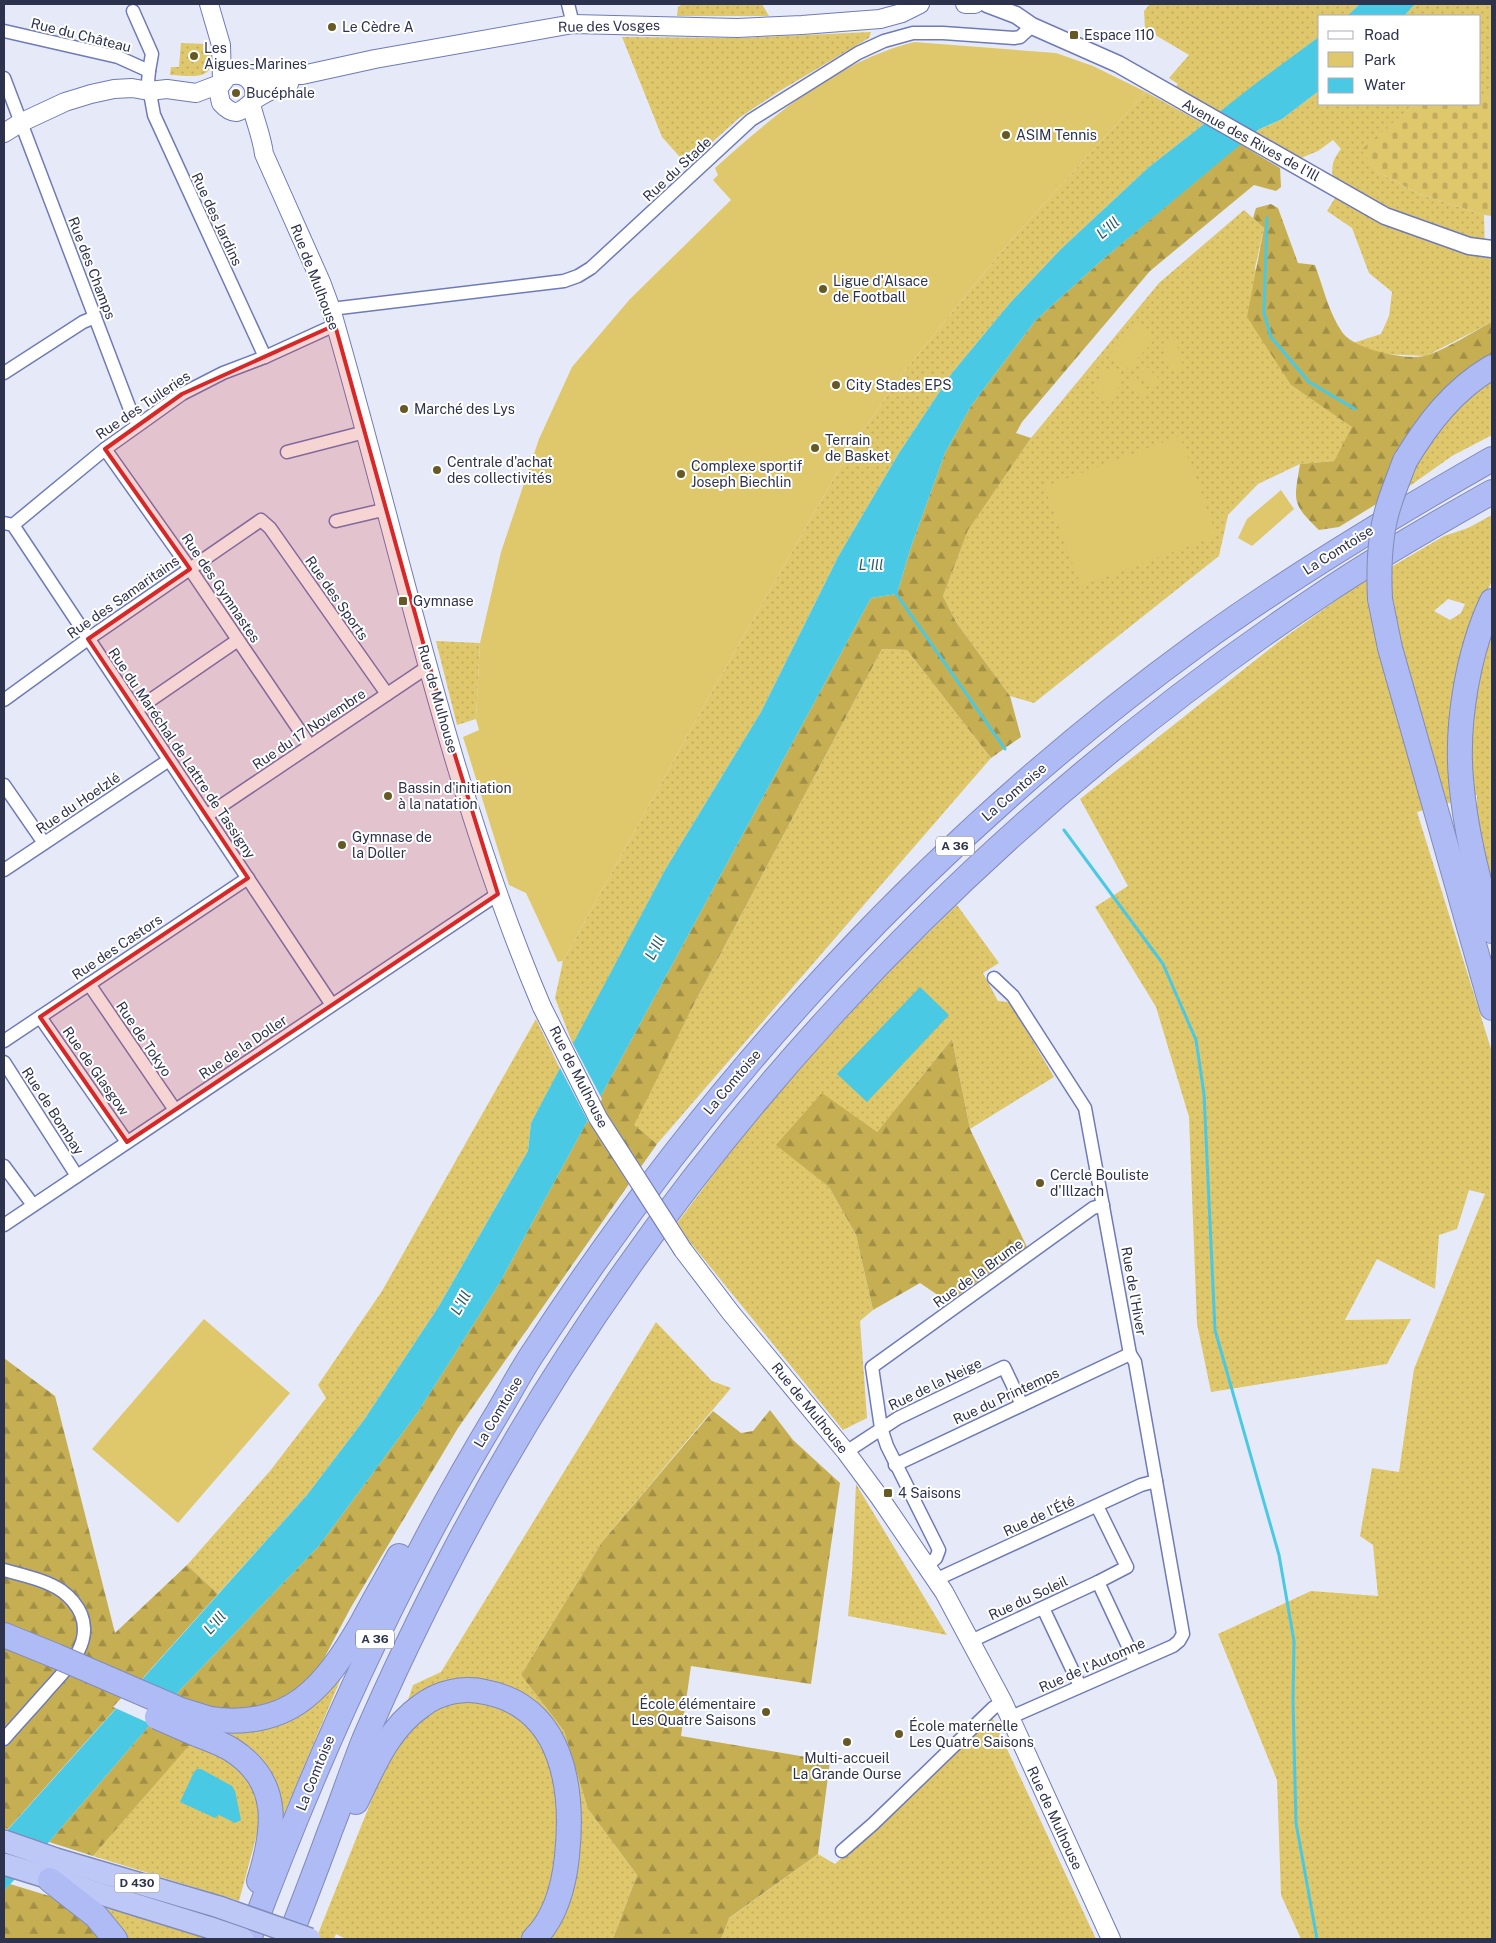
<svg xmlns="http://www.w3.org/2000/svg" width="1496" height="1943" font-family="'Public Sans',sans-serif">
	<defs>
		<pattern id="green-dots" width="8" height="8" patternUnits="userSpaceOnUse" patternTransform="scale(1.25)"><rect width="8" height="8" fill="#dfc76b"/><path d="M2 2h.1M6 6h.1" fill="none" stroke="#c0ab5e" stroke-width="1.8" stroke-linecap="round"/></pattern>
		<pattern id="forest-firs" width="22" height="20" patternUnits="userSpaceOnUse" patternTransform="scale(1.25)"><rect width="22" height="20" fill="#c6af52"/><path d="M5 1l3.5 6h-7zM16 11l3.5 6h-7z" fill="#a18f46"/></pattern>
		<pattern id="cemetery-stones" width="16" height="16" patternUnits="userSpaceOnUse" patternTransform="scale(1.25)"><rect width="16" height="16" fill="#dfc76b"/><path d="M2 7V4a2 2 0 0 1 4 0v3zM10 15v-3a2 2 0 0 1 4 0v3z" fill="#c0ab5e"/></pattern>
	</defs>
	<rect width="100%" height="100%" fill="#e6eaf8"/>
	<g fill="url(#green-dots)" fill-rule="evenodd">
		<path d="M683,4H762L769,16H677L678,7Z"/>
		<path d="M1150,4H1360L1347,16H1320V36L1218,113L1175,88L1178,84L1169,78L1189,55L1145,29L1144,11Z"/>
		<path d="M1415,4H1492V96H1480V16H1404Z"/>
		<path d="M871,32L869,38L778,92L739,118L687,165L662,137L622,37L740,38Z"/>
		<path d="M181,43L207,44C208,49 211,55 211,61C213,82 182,75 170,75L171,67H179Z"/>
		<path d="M1320,90V104H1415L1362,150L1378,172L1419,194L1484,215L1485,254L1492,255V322L1426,356L1382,354L1353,343L1381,334L1389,316L1392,292L1369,273L1352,228L1327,211L1343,185L1333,179C1331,166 1333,159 1341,149L1333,140L1318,151L1301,158L1288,154L1252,133L1282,119Z"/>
		<path d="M1146,92L1204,124L1149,167L1061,249L1010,303L952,373L899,453L838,557L761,712L665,870L573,1045L555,998L563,961L702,709L853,445L902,374L1011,240Z"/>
		<path d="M1244,210L1264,228L1255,268L1291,385L1353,427L1334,461L1300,464L1258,484L1228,515L1219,556L1034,703L1010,696L956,622L943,596L968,529L1031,438L1159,283Z"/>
		<path d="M1492,376V435L1452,456L1397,495L1430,432Z"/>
		<path d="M1492,515V581L1479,608L1492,613V899L1477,838V795L1417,812L1492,1052V1939H1301L1281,1895L1277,1780L1218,1634L1311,1591L1378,1596L1373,1545L1360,1536L1372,1468L1399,1472L1414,1369L1485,1194L1469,1190L1457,1229L1439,1235L1435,1289L1377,1259L1345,1320L1411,1319L1387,1364L1211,1392L1197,1324L1189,1117L1156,1007L1095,907L1128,886L1080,799L1281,640L1370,576L1386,570L1444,536L1468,528ZM1448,599L1465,604L1461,613L1450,620L1434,611Z"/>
		<path d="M436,641L480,643L476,719L457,725Z"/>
		<path d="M882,649L907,650L991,758L657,1144L633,1125L696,1000Z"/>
		<path d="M957,905L999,963L983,973L998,1001L1010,1002L1054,1077L970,1129L952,1039L877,1132L777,1144L829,1187L856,1235L873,1310L860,1321L867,1418L843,1430L690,1242L677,1223C699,1195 719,1165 742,1138C808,1056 880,979 957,905Z"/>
		<path d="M536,1019L560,1069L531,1123L528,1151L439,1306L364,1420L307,1495L218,1594L187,1565L270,1471L326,1398L318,1385L382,1291Z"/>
		<path d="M656,1322L712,1381L731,1388L602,1542L521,1675L564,1731L588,1809L637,1875L613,1939H346L336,1934L334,1939H316L390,1754L413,1685L441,1672Z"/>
		<path d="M856,1484L947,1635L848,1616L852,1574Z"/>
		<path d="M352,1652L281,1821L261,1819L239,1901L93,1856L207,1724H266Z"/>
		<path d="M992,1717L1096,1939H721L728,1919L818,1854L835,1864Z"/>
		<path d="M95,1906L135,1915L214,1939H102Z"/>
	</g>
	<g fill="url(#forest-firs)">
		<path d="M1240,144L1280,168L1281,187L1276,191L1254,185L1150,271L1022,422L1016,433L1031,438L968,530L943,596L956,622L1010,696L1021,737L991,758L907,650L882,649L696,1000L634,1125L657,1144L458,1428L350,1609L320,1666L303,1684L284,1698L192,1742L93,1856L49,1842L181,1689L319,1546L418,1412L499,1284L871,598L897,594L910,550L945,453L971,406L1035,321L1101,261Z"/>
		<path d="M1271,204L1278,208L1298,263L1315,265C1323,287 1329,313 1342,332C1353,349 1409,362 1428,355C1449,348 1472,332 1492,322V355L1468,370L1436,398L1422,414L1393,461L1378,503L1339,527L1319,530C1291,503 1294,502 1300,464L1334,461L1352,427L1291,385L1247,317L1264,228L1253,218L1256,208Z"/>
		<path d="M952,1039L970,1129L1027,1247L948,1302L920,1283L873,1310L856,1235L829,1187L776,1145L822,1093L877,1132Z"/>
		<path d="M4,1358L55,1396L115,1633L187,1565L218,1594L8,1829L4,1828Z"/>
		<path d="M770,1410L793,1440L840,1483L811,1684L691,1666L681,1736L830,1761L818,1854L729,1918L721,1939H613L637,1875L588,1809L564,1731L521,1675L602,1542L713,1411L741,1433L753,1431Z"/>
		<path d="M10,1884L56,1898L88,1921L102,1939H4V1891Z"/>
	</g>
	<path fill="url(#cemetery-stones)" d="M1480,96H1492V216L1484,215L1419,194L1378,172L1361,150L1415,104H1480Z"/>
	<g fill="#dfc76b">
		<path d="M914,42L1056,53L1093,66L1146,92L1011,240L902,374L853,445L702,709L563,961L558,962L526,893L509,885L463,737L479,730L476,719L480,643L501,552L539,439L572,367L630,299L731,200L713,180L718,175L715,168C774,115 836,62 914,42Z"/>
		<path d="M1140,323L1156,338L1128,369L1111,353Z"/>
		<path d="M1175,339L1184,368L1170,372L1161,344Z"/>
		<path d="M1147,367L1160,380L1154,386L1141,373Z"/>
		<path d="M1102,368L1122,374L1114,402L1094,396Z"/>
		<path d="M1136,377L1149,391L1143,397L1130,383Z"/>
		<path d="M1180,436L1217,536L1081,586L1044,487Z"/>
		<path d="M1281,490L1294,509L1252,546L1238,538L1247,519Z"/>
		<path d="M204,1319L290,1393L178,1523L92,1449Z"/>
	</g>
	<g fill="#4ac9e4">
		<path d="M1360,4H1415L1404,16H1347Z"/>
		<path d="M1320,36V90L1282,119L1258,130L1101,261L1035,321L971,406L945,453L910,550L897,594L871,598L499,1284L418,1412L319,1546L181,1689L49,1842L4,1891V1834L307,1495L364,1420L439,1306L528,1151L531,1123L665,870L761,712L838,557L899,453L952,373L1010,303L1061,249L1149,167L1255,84Z"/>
		<path d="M920,987L949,1015L867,1102L837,1074Z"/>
		<path d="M197,1769H201L232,1786L235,1791L241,1820L235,1823L219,1815L215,1818L180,1802L194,1772Z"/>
	</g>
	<g fill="#e6eaf8">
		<path d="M572,1042L602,1099L589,1123L559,1066Z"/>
		<path d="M137,1681L176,1698L153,1725L113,1707Z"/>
	</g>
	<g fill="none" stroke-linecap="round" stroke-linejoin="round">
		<g stroke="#4ac9e4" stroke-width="3">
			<path d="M1267,218L1264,313L1271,337L1309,382L1355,409"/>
			<path d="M895,592L1005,749"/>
			<path d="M1064,830L1163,964L1196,1040L1204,1094L1215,1330L1279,1555L1294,1641L1293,1700L1296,1823L1317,1939"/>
		</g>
		<g stroke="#6f7ab9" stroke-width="15">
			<g id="minor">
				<path d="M568,4L573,24"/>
				<path d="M133,11L152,54L149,71"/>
				<path d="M4,31L118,57L149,71L148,82L154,115L265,357"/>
				<path d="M4,78L131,412L138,424"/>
				<path d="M331,309L564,281L578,276L591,268L751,120L858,53L884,41L913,33H943L1014,38L1020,37L1032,26"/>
				<path d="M4,373L83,322L95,317"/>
				<path d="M105,449L190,569L310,746"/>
				<path d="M287,452L365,432"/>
				<path d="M336,521L387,509"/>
				<path d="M4,523L13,525L332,1005"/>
				<path d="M13,525L105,449L182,394L223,373L265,357L335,325"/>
				<path d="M4,700L88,639L261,520L270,528L387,694"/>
				<path d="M136,710L238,640"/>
				<path d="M4,785L44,843"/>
				<path d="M206,816L429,666"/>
				<path d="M4,870L169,760"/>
				<path d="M994,978L1013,996L1085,1108L1130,1354L1135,1362L1183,1634L1179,1641L1173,1646L1009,1718"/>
				<path d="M89,984L175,1110"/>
				<path d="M40,1017L127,1142"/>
				<path d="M4,1041L248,878"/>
				<path d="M4,1062L77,1176"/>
				<path d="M4,1166L33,1205"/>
				<path d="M4,1225L498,894"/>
				<path d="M846,1452L898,1418L1004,1367L1022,1405"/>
				<path d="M895,1465L1130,1354"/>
				<path d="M1097,1506L1127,1567L1098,1582L1135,1661"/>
				<path d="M926,1567L936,1558L939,1550L887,1446L881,1428L872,1367L1093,1208L1103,1205"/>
				<path d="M4,1570C22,1575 46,1580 62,1591C70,1597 77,1605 81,1614C94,1646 63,1672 45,1693C31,1709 17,1724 4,1739"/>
				<path d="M935,1580L1141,1485L1156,1481"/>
				<path d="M1043,1608L1080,1686"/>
				<path d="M971,1641L1098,1582"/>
				<path d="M842,1851L873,1824L993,1708L1003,1702"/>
			</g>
		</g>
		<g stroke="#6f7ab9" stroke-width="19">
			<path id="tertiary" d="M987,4L1016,15L1032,26L1118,64L1385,216L1469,246L1492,249"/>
		</g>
		<g stroke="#6f7ab9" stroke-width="20">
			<g id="secondary">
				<path d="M209,4L221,45L222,81"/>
				<path d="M965,4H975"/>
				<path d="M248,78L265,80L287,75H302L375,59L573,24L737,28L802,25L880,19L902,13L920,4"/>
				<path d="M254,99C257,81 243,70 227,77L218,89L221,103C239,123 246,104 259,97C268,91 278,87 289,84"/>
				<path d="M251,104C255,121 262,137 264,154L321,282L331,309C399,541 447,784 542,1007"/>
				<path d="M4,133L20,123L65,102L91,94L114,89L132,88L149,91L167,89L196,93L220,84"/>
				<path d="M683,1250L731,1313L846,1452L880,1498L944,1592L1003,1702L1111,1939"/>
			</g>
		</g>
		<g stroke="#818bba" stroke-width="24">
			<g id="trunk">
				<path d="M4,1841L56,1859L219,1907"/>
				<path d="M4,1864L211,1928"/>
			</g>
		</g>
		<g stroke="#818bba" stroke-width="26">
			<g id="motorway">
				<path d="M1405,461C1428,423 1453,390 1492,367"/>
				<path d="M1380,599L1390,648L1492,1008"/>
				<path d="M1492,601C1468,652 1456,723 1461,779C1465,831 1479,882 1492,931"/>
				<path d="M4,1635L56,1656"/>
				<path d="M210,1719C291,1730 325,1687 362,1623C374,1600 387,1578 399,1556"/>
				<path d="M196,1734C208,1739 221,1743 232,1750C282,1782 275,1830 259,1881"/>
				<path d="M356,1802C373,1767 388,1729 421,1706C439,1692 463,1687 485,1692C564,1707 574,1790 567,1856C564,1886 555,1918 534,1939"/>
				<path d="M50,1880L96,1916L115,1939"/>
				<path d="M249,1939C316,1759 395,1584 494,1419C508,1396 520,1372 535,1350C712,1078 935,835 1198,644C1292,576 1392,516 1492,459"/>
				<path d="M289,1939C303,1903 317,1867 330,1831C342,1801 352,1770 364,1740C392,1675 423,1611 456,1548C658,1164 958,838 1318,597C1374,559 1433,525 1492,492"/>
			</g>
		</g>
		<use href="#minor" stroke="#fff" stroke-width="12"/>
		<use href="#tertiary" stroke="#fff" stroke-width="16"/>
		<use href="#secondary" stroke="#fff" stroke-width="18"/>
		<use href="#trunk" stroke="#bec8f7" stroke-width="21"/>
		<use href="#motorway" stroke="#aebbf5" stroke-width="24"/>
		<g stroke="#6f7ab9" stroke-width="20" stroke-linecap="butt">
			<path id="secondary-bridge" d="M542,1007L598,1118L683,1250"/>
		</g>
		<g stroke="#818bba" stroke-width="24" stroke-linecap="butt">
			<g id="trunk-bridge">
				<path d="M219,1907L310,1939"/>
				<path d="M211,1928L243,1939"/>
			</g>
		</g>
		<g stroke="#818bba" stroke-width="26" stroke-linecap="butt">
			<g id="motorway-bridge">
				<path d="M1380,599C1379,578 1379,557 1382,536C1385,510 1396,485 1405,461"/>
				<path d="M56,1656L181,1710L210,1719"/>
				<path d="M157,1717L196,1734"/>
			</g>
		</g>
		<use href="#secondary-bridge" stroke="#fff" stroke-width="18"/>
		<use href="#trunk-bridge" stroke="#bec8f7" stroke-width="21"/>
		<use href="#motorway-bridge" stroke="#aebbf5" stroke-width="24"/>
	</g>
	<path fill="#d62828" fill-opacity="0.2" stroke="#d62828" stroke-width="4" stroke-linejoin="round" d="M335,325L449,736L498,894L127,1142L40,1017L248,878L88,639L190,569L105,449L182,394Z"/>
	<g fill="#665926" stroke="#fff" stroke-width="2">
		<circle cx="332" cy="27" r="5"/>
		<rect x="1069" y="30" width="10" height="10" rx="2.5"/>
		<circle cx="194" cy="56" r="5"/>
		<circle cx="236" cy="93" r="5"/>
		<circle cx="1006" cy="135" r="5"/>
		<circle cx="823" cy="289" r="5"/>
		<circle cx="836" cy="385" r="5"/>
		<circle cx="404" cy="409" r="5"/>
		<circle cx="815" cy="448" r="5"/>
		<circle cx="437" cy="470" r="5"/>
		<circle cx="681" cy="474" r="5"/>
		<rect x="398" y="596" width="10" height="10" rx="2.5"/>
		<circle cx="388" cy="796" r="5"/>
		<circle cx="342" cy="845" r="5"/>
		<circle cx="1040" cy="1183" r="5"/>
		<rect x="883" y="1488" width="10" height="10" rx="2.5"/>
		<circle cx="766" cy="1712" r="5"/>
		<circle cx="899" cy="1734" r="5"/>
		<circle cx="847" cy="1742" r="5"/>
	</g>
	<g text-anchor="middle" stroke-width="4" stroke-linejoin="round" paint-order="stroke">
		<g fill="#fff" stroke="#6c7082" stroke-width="1">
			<rect x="936" y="836.5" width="38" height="19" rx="4"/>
			<rect x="356" y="1629.5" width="38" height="19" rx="4"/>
			<rect x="114.5" y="1873.5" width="45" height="19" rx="4"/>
		</g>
		<g font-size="12" font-weight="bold" fill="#2d324d">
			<text x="955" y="850">A 36</text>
			<text x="375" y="1643">A 36</text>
			<text x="137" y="1887">D 430</text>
		</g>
		<g font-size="14" fill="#2d324d" stroke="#fff">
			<text transform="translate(609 26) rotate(-1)" y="5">Rue des Vosges</text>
			<text transform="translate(81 35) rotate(14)" y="5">Rue du Château</text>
			<text transform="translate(1251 140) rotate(29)" y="5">Avenue des Rives de l'Ill</text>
			<text transform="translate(677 169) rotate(-43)" y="5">Rue du Stade</text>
			<text transform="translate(217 219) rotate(65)" y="5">Rue des Jardins</text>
			<text transform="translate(92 268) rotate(69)" y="5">Rue des Champs</text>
			<text transform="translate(315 277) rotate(69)" y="5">Rue de Mulhouse</text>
			<text transform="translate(143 405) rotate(-34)" y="5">Rue des Tuileries</text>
			<text transform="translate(1338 550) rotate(-32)" y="5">La Comtoise</text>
			<text transform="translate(221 588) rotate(56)" y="5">Rue des Gymnastes</text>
			<text transform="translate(123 597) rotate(-35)" y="5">Rue des Samaritains</text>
			<text transform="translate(337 598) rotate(55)" y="5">Rue des Sports</text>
			<text transform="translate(438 699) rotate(74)" y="5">Rue de Mulhouse</text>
			<text transform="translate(309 729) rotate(-34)" y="5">Rue du 17 Novembre</text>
			<text transform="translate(182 753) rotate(56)" y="5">Rue du Maréchal de Lattre de Tassigny</text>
			<text transform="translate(1014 792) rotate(-41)" y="5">La Comtoise</text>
			<text transform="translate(78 803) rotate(-34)" y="5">Rue du Hoelzlé</text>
			<text transform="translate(117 947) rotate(-34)" y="5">Rue des Castors</text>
			<text transform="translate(144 1039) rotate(56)" y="5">Rue de Tokyo</text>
			<text transform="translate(243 1047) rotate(-34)" y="5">Rue de la Doller</text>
			<text transform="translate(96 1071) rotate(55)" y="5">Rue de Glasgow</text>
			<text transform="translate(579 1077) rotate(63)" y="5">Rue de Mulhouse</text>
			<text transform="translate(732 1082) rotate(-50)" y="5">La Comtoise</text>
			<text transform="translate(53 1111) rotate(57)" y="5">Rue de Bombay</text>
			<text transform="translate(978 1273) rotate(-36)" y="5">Rue de la Brume</text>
			<text transform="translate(1134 1291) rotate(80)" y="5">Rue de l'Hiver</text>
			<text transform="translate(935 1384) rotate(-26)" y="5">Rue de la Neige</text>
			<text transform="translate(1006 1396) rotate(-25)" y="5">Rue du Printemps</text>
			<text transform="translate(810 1408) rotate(51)" y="5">Rue de Mulhouse</text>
			<text transform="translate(498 1412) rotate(-59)" y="5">La Comtoise</text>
			<text transform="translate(1039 1516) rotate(-25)" y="5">Rue de l'Été</text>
			<text transform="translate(1028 1598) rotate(-25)" y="5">Rue du Soleil</text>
			<text transform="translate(1092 1665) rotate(-24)" y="5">Rue de l'Automne</text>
			<text transform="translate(315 1773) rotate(-68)" y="5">La Comtoise</text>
			<text transform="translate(1055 1818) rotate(65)" y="5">Rue de Mulhouse</text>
		</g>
		<g font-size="14" fill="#2d324d" stroke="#fff" text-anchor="start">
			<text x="342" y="32">Le Cèdre A</text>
			<text x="1084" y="40">Espace 110</text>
			<text x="204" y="53">Les<tspan x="204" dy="16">Aigues-Marines</tspan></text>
			<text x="246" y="98">Bucéphale</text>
			<text x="1016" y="140">ASIM Tennis</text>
			<text x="833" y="286">Ligue d'Alsace<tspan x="833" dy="16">de Football</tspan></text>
			<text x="846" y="390">City Stades EPS</text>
			<text x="414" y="414">Marché des Lys</text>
			<text x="825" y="445">Terrain<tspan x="825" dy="16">de Basket</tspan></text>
			<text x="447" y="467">Centrale d'achat<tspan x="447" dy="16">des collectivités</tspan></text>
			<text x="691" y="471">Complexe sportif<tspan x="691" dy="16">Joseph Biechlin</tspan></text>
			<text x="413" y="606">Gymnase</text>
			<text x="398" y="793">Bassin d'initiation<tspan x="398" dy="16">à la natation</tspan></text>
			<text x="352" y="842">Gymnase de<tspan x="352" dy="16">la Doller</tspan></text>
			<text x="1050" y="1180">Cercle Bouliste<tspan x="1050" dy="16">d'Illzach</tspan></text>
			<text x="898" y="1498">4 Saisons</text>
			<text x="756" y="1709" text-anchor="end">École élémentaire<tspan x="756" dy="16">Les Quatre Saisons</tspan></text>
			<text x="909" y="1731">École maternelle<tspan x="909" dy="16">Les Quatre Saisons</tspan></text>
			<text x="847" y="1763" text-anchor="middle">Multi-accueil<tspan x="847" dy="16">La Grande Ourse</tspan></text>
		</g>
		<g font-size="15" font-style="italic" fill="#2b5f6b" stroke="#fff">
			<text transform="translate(1108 228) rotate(-40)" y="5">L'Ill</text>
			<text x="871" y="570">L'Ill</text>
			<text transform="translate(655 948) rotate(-62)" y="5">L'Ill</text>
			<text transform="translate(461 1303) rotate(-60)" y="5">L'Ill</text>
			<text transform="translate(215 1623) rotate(-48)" y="5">L'Ill</text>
		</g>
	</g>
	<rect width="1496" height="1943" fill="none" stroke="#2d324d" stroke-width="10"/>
	<rect x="1318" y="15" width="162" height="90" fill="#ffffff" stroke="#abadb8"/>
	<rect x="1328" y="31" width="25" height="8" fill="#ffffff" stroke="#abadb8"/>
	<text x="1364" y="40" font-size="15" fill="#2d324d">Road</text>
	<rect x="1328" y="52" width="25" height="15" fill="#dfc76b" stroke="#abadb8"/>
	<text x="1364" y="65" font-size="15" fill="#2d324d">Park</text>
	<rect x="1328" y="78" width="25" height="15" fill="#4ac9e4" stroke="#abadb8"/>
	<text x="1364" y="90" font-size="15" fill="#2d324d">Water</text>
</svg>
